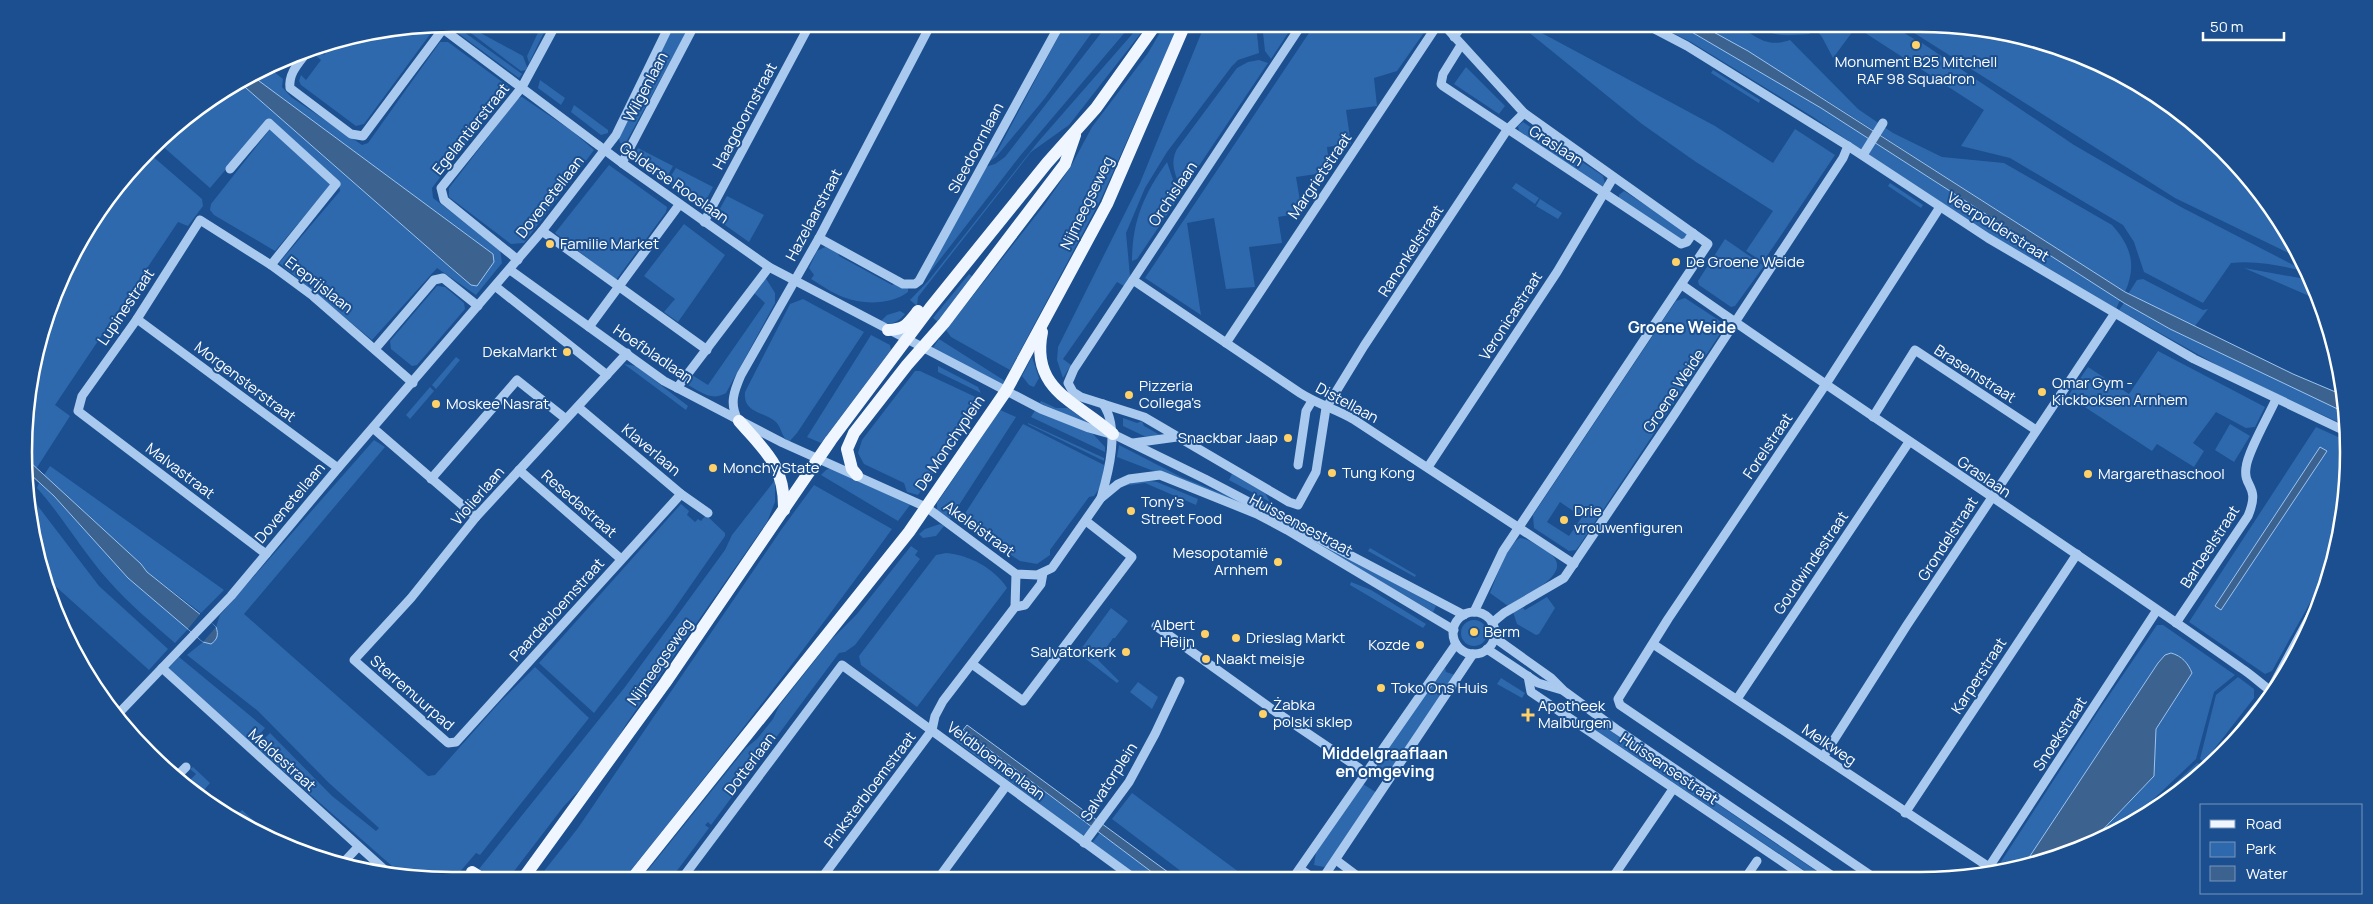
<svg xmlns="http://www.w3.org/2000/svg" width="2373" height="904" font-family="Manrope,sans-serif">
	<rect width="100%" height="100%" fill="#1b4f8f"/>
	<g fill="#2e69ad" fill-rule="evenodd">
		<path d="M453,24L522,74L519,78L447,25Z"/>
		<path d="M459,24H464L523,56L527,67L526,70L521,71Z"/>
		<path d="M542,24H548L529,63L527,56Z"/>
		<path d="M673,24H691L625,144L620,143L619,139Z"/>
		<path d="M1065,24H1098L1045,98L996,157L990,161L992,153L997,152Z"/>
		<path d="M1108,24H1132L1020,156L924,280L985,167L995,164L1005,157Z"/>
		<path d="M1141,24H1148L1069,125L1031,152L918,297L917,306L910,300L929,280L1038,142Z"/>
		<path d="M1165,24H1179L1101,199L1010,370L951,337L946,330L1045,204L1070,168L1092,127L1148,53Z"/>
		<path d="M1205,24H1256L1259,53L1238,60L1232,66L1167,152L1145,188L1126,233L1130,276L1124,286L1117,282L1063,359L1071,365L1063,378L1057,360L1058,347L1140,183Z"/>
		<path d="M1262,24H1294L1271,59L1265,51Z"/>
		<path d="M1315,24H1430L1397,71L1374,78L1377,106L1346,110L1351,144L1327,147L1330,172L1296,177L1302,213L1278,217L1282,243L1249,247L1255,287L1226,289L1214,218L1187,223L1201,315L1145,278Z"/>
		<path d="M1525,24L1715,126L1773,163L1795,129L1835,155L1763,262L1746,251L1773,211L1696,162L1642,124L1522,27Z"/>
		<path d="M1655,24H1678L1821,108L2120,300L2116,309L2054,275L1961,217L1813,117L1691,42Z"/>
		<path d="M1699,24C1709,24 1722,21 1731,24C1754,31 1762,50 1790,40L1858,109L1893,133L1942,157L2004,163L2112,225C2131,246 2137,265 2125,292L1826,100Z"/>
		<path d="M1750,24H1804L1810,34C1782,36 1775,37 1750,24Z"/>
		<path d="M1811,24H1889L1916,40L1914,44L1918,46L1922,43L2074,145L2181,207L2305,271C2280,266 2256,260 2231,263L2203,303L2144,272L2134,242L2123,225L2010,158L1961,146L1984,110L1856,27L1833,58L1822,37Z"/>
		<path d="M1900,24H1921L2032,38L2111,68L2182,112L2243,170L2292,238L2301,259L2175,198Z"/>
		<path d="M429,28L432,30L431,33L364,124L356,126L301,85L299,81L301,75L306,80L321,60L314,54L317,50L324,55L330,47L327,44Z"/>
		<path d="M440,42H448L509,87L432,188L433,198L500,249L502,263L476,295L437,268L372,340L279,263L340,191L339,184L267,121L210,188L159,143L170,130L238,81L471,285L493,254L251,75L268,67L283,79L282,87L291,97L362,145L368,143Z"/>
		<path d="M1259,60L1268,63L1182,191C1176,176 1169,164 1177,149L1237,68L1248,62Z"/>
		<path d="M1466,67L1505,106L1499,114L1454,84Z"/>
		<path d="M1713,70L1760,100L1759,103L1711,73Z"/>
		<path d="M540,80L565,98L561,105L538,88Z"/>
		<path d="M522,97L572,131L594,150L524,243L511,244L449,197V188L518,98Z"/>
		<path d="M574,105L608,130V133L601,135L571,112Z"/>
		<path d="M1523,122L1603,176L1605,184L1601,187L1519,131L1518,126Z"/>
		<path d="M271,128L333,182L275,251L214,215L210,210L211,204Z"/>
		<path d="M638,148L673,166L665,181L636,160L635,154Z"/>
		<path d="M150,154L202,199L203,206L188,226L178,222L55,405L70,416L36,469L30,462L27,396L46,315L81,238Z"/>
		<path d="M1167,162L1179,197L1137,259L1132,261C1132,221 1144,194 1167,162Z"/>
		<path d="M609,165L667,207L666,212L616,280L555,233Z"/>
		<path d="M676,168L713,187L704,204L698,205L667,182Z"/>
		<path d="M1516,183L1539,198L1535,204L1512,188Z"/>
		<path d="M1890,183L1923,205L1921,208L1888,186Z"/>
		<path d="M1624,191L1688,233L1684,242L1619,199V195Z"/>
		<path d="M727,196L764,215L749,242L715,218L716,215L722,218L724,215L718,212Z"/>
		<path d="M1540,199L1562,213L1558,219L1536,206Z"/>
		<path d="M684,224L725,255L678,322L664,312L675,299L644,276Z"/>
		<path d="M1725,239L1764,266L1735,306L1731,307L1699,285L1698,281Z"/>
		<path d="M825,247L838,252L839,256L892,285L897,283L908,288V292C891,305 862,305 843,297C832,293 821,285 811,279L814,275L809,268L817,251Z"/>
		<path d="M2244,268L2311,280L2321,301Z"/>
		<path d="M969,274L973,277L938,322L933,318Z"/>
		<path d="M765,277L775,293V303L726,393C711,402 700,391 686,384L692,375L708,385L765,303L753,292Z"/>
		<path d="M2143,279L2203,310L2208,309L2195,326L2128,294L2137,280Z"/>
		<path d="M437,286L445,287L464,303L465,309L417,365L412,366L391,349L390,341Z"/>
		<path d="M1685,298L1720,321L1724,324V328L1579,546L1576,550L1569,551L1534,528L1533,515L1676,301ZM1560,502L1582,517L1569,536L1547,522Z"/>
		<path d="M803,299L864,332L797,433L789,442C781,437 782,428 776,422C764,411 743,414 745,392L790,304Z"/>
		<path d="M2124,303L2170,329L2342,410L2346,413L2347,426L2233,374L2119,310Z"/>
		<path d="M900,311L905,314C897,323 892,325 880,322L887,315Z"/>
		<path d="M871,335L890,345L891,350L821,443L807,437Z"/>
		<path d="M939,339L1005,381L1002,386L932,349Z"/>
		<path d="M2158,351L2265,407L2255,427L2246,428L2216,412L2193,443L2204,451L2194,467L2157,444L2152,451L2068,396L2088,367L2129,394Z"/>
		<path d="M456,357L460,360L436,389L432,385Z"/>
		<path d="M1032,357L1039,378L1034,387L1029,385L1022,376Z"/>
		<path d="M624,364L636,366L688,406L686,410Z"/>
		<path d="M938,366L978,387L981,393L938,372Z"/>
		<path d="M915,371H920L982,400L983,405L918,495L907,492L904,483L864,464L858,453L862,440Z"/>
		<path d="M430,387L434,391L410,419L406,415Z"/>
		<path d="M1041,401L1056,408H1068L1095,427L1040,403Z"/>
		<path d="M1036,409L1093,434L1105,447V452L1031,417Z"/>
		<path d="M1000,410L1016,417L950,519L937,510V503Z"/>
		<path d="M1123,418L1137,423L1142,421L1144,426L1160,435L1165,434L1164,436H1144L1123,426Z"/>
		<path d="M1028,423L1104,458V461L1028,424Z"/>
		<path d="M1023,424L1104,465L1103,483L1094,496L1089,497L1050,550V555L1037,564L1020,561L963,523L966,518L964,515Z"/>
		<path d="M2230,424L2250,436L2234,462L2215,450Z"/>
		<path d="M2316,427L2347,441L2348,480L2336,556L2272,671L2265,674L2189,622Z"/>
		<path d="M374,440L385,447L244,614L428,776L435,775L499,703L535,667L589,718L480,855L476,853L453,880L400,873L256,747L270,733L332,796L376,831L379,828L329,783L258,711L187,655L203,642L211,644L217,635L216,627L220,615Z"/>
		<path d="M1119,445L1181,477L1243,502L1242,504L1174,476L1151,470L1117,457Z"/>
		<path d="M50,466L224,590L201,613L147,572L141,564L44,475Z"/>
		<path d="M831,468L910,505L898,521L821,475L826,470Z"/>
		<path d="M1232,474L1265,493L1270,502L1229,480Z"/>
		<path d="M775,480V502L767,522L627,723L606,757L586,783L564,806L508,879L497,880L479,869L625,687L725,550L732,535Z"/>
		<path d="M1143,480L1157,482L1198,499L1196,505L1145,483L1122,486Z"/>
		<path d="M39,483L54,496L128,578L188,629L175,643C152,623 128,603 108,580C82,551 63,517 37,488Z"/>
		<path d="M814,485L892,529C806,649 715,765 623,880H537L578,828L781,530Z"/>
		<path d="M31,497L99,586L168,649L149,670L44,576L32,536Z"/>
		<path d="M681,504L689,511L687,515L695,522L698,519L701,521L706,515L725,533V536L670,615L594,713L539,663Z"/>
		<path d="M940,524L944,526L936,536L923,538L919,534L925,529Z"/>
		<path d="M1299,531L1436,606L1433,612L1298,533Z"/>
		<path d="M1520,538C1530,539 1539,547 1548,552C1579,573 1522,597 1508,606L1490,593C1496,579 1507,544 1520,538Z"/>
		<path d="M911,546L918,551L915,555L920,559L855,645L845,652L839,653L711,825L708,822L705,825L709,828L670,880H640L746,748L757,739L773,719L779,706L831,640L857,614Z"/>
		<path d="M1370,548L1416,575L1415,577L1368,551Z"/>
		<path d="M946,553C969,555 994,568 1007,588L917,707L861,665L859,656L936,555Z"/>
		<path d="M1351,582L1371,590L1426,624L1423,628L1350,585Z"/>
		<path d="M1547,597L1555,608L1539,634L1536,635L1517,624L1513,612L1523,608L1525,610Z"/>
		<path d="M1111,608L1128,621L1115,638H1113L1098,660L1119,681L1117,683L1078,653Z"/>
		<circle cx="1474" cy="633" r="13"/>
		<path d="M2157,625H2163L2235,675L2214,692L2196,759L2124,827L2110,836L2091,842L2154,776L2156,729L2192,673L2182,658L2171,653L2165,655L2158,663L2026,862L1995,871L2099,710Z"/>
		<path d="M179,657L265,728L250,745L167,670Z"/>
		<path d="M1445,668L1446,672L1455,675L1384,781L1371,772Z"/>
		<path d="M2238,677L2254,689V698L2204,762L2200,759L2216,695Z"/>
		<path d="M1501,678L1525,693L1522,698L1497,684Z"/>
		<path d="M1138,682L1158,697L1152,709L1130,692Z"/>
		<path d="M1590,721L1609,730L1825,877H1814L1588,725Z"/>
		<path d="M963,730L1091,827L1083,836L956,741Z"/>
		<path d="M2197,763L2201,764L2182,788L2136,819Z"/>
		<path d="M193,767L210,783L199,796L185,785L196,774L190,769Z"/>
		<path d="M1363,784L1377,793L1330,864L1324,867L1314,865L1316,852Z"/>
		<path d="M1132,793L1247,878H1190L1112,819Z"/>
		<path d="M242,810L253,820L247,827L234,818Z"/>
		<path d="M1100,833L1161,879H1143L1092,843Z"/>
	</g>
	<g fill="#3c6290" stroke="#9cc4f0">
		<path d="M1678,24H1699L1748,51L2125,292L2293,374L2345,396L2346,413L2170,329L2124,303L1821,108Z"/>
		<path d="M251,75L493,254L494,262L477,286L471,285L450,267L238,81Z"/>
		<path d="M2320,447L2327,451L2221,610L2215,606Z"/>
		<path d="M30,462L141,564L147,572L216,627C219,635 217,640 211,644L203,642L128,578L54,496L30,474Z"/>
		<path d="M2171,653C2182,656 2188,663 2192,673L2156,729L2154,776L2091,842L2026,862L2158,663L2165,655Z"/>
		<path d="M967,725L1176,878L1161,879L963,730Z"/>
	</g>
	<path fill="#1b4f8f" d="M201,613L216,627L203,642L188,629Z"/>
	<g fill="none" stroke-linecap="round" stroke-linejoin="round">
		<g stroke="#a9c9ee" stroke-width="9">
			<path d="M1302,24L1074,369L1068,383L1073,392L1081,397L1144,417L1289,502L1298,505L1316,472L1326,408L1364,346L1507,130L1524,113"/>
			<path d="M1443,24L1524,113L1708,244L1503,551L1474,612"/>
			<path d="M1645,24L1687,46L1848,146L1988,238L2149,333L2194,359L2347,432"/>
			<path d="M439,26L622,163L769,267L1041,409L1089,428L1117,436L1205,479L1464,615"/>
			<path d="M1454,37L1463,24"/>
			<path d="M1461,45L1443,74L1441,84L1443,86L1681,244L1687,242L1693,233"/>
			<path d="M310,48C301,61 288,72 290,88L351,134L363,136L443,29"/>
			<path d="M1863,155L1883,123"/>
			<path d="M622,163L695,24"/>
			<path d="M230,169L269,123L336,184L271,265"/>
			<path d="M704,222L810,24"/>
			<path d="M542,231L707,350"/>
			<path d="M819,238L903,284H915L919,281L1060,24"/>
			<path d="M518,260L444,200L441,188L522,87L556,24"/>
			<path d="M510,270L664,381L783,443L926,507L1016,574L1037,575L1052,568L1101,498L1118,484L1129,479L1160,475L1257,514L1287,530L1454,630"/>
			<path d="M1133,280L1300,393C1317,404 1336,409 1353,419L1574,564"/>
			<path d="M1682,285C1867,415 2057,538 2241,668C2252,675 2261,684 2271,691"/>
			<path d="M495,286L607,375"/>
			<path d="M137,319L338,468"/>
			<path d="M589,327L679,205"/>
			<path d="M1226,343L1438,24"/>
			<path d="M375,349L434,280L443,278L478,306"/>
			<path d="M627,353L476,517L411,598L354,660L448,743L456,742L681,494"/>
			<path d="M677,388L769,267"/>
			<path d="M578,407L681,494L708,513"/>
			<path d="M1873,417L1915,350L2036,430"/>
			<path d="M738,420C729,404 734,391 741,375L819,238L931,24"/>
			<path d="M373,428L476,517"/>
			<path d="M1133,443L1177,437"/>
			<path d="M1298,465L1306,411L1312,401"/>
			<path d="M1428,467L1557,272L1613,178"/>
			<path d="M519,470L621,559"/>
			<path d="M431,479L517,380L566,419"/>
			<path d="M1101,498C1109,471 1120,428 1103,404"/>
			<path d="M266,554L78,411L82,396L137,319L200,220L271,265L313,296L413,383"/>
			<path d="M1015,607L1016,574"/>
			<circle cx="1474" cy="633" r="21"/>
			<path d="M1492,623L1504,613L1564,578L1674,415L1843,158L1848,146"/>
			<path d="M2176,623L2248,516C2261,485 2243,488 2246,468C2247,453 2269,415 2276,399"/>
			<path d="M1156,626L1276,712L1359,768"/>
			<path d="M1495,638L1551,678L1564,691L1616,729L1834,877"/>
			<path d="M1653,644L1989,867"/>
			<path d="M1487,649L1538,683L1562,690"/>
			<path d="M972,664L1023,701L1132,557L1086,521"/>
			<path d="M162,668L386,871"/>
			<path d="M1528,676L1531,692L1805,877"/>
			<path d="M1737,699L1909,442"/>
			<path d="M118,714L231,596L338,468L542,231L616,135L670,24"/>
			<path d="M1823,757L1907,625L2115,313"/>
			<path d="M2209,768L2270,691L2320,598"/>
			<path d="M177,776L186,767"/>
			<path d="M1905,813L2077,554"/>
			<path d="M1084,843L1129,782L1155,734L1180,681"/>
			<path d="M1336,860L1360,878"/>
			<path d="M341,865L358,847"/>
			<path d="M1300,869L1313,878"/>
			<path d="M1989,873V867L2157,610"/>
			<path d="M1613,877L1673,789"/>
			<path d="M1746,877L1757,861"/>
			<path d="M1873,877L1620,705L1618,699L1668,619L1826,384L1940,207"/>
			<path d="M1293,878L1456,644"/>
			<path d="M1323,878L1473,654"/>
			<path d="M821,879L932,730L935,716L943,701L1015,607L1025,605L1041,584L1043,573"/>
			<path d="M938,879L1006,786"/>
			<path d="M465,880L472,872"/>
			<path d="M681,880L842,665L1135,879"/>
		</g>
		<g stroke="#f0f6ff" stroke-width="12">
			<path d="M888,330C905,329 907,325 918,311"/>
			<path d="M1042,332C1030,391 1078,402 1113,434"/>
			<path d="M739,421C766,452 785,466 784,510"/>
			<path d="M857,475L852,469L847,449L854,433L907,365L944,323L1065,164L1075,135"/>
			<path d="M472,872L485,880"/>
			<path d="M522,880L665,683L831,440L930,308L1047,163L1096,108L1156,24"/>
			<path d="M631,880L909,532L1006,391L1107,204L1185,24"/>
		</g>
	</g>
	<g fill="#ffd166" stroke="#1b4f8f" stroke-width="2">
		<circle cx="1916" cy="45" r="5"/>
		<circle cx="550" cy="244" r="5"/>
		<circle cx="1676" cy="262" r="5"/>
		<circle cx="567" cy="352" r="5"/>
		<circle cx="2042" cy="392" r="5"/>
		<circle cx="1129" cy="395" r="5"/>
		<circle cx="436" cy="404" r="5"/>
		<circle cx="1288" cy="438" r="5"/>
		<circle cx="713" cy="468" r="5"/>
		<circle cx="1332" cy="473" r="5"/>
		<circle cx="2088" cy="474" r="5"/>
		<circle cx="1131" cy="511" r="5"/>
		<circle cx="1564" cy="520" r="5"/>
		<circle cx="1278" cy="562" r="5"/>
		<circle cx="1474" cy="632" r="5"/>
		<circle cx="1205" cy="634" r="5"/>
		<circle cx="1236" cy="638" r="5"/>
		<circle cx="1420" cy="645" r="5"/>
		<circle cx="1126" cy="652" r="5"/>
		<circle cx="1206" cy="659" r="5"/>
		<circle cx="1381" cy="688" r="5"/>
		<circle cx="1263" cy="714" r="5"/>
		<path d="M1525.5 707.5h5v5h5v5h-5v5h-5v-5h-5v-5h5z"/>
	</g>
	<g text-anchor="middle" stroke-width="4" stroke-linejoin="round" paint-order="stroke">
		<g font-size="15" fill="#fff" stroke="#1b4f8f" text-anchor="start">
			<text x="1916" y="67" text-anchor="middle">Monument B25 Mitchell<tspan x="1916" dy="17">RAF 98 Squadron</tspan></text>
			<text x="560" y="249">Familie Market</text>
			<text x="1686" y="267">De Groene Weide</text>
			<text x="557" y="357" text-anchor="end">DekaMarkt</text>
			<text x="2052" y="388">Omar Gym -<tspan x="2052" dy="17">Kickboksen Arnhem</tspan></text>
			<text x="1139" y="391">Pizzeria<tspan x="1139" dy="17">Collega's</tspan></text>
			<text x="446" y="409">Moskee Nasrat</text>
			<text x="1278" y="443" text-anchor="end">Snackbar Jaap</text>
			<text x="723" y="473">Monchy State</text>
			<text x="1342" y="478">Tung Kong</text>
			<text x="2098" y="479">Margarethaschool</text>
			<text x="1141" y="507">Tony's<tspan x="1141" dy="17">Street Food</tspan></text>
			<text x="1574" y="516">Drie<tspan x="1574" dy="17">vrouwenfiguren</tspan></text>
			<text x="1268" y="558" text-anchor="end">Mesopotamië<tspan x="1268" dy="17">Arnhem</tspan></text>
			<text x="1195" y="630" text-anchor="end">Albert<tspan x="1195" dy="17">Heijn</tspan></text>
			<text x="1484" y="637">Berm</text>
			<text x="1246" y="643">Drieslag Markt</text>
			<text x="1410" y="650" text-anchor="end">Kozde</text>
			<text x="1116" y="657" text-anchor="end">Salvatorkerk</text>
			<text x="1216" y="664">Naakt meisje</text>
			<text x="1391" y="693">Toko Ons Huis</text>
			<text x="1273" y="710">Żabka<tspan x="1273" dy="17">polski sklep</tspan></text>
			<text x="1538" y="711">Apotheek<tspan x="1538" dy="17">Malburgen</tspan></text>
		</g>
		<g font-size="15" fill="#fff" stroke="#1b4f8f">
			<text transform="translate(646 87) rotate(-62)" y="5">Wilgenlaan</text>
			<text transform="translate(745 116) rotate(-62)" y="5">Haagdoornstraat</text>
			<text transform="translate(471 129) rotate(-51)" y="5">Egelantierstraat</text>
			<text transform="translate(1556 146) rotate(33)" y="5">Graslaan</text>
			<text transform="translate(976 148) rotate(-62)" y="5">Sleedoornlaan</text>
			<text transform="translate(1320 176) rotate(-56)" y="5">Margrietstraat</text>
			<text transform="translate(674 183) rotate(35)" y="5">Gelderse Rooslaan</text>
			<text transform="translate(1173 194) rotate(-56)" y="5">Orchislaan</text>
			<text transform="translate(550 197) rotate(-52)" y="5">Dovenetellaan</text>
			<text transform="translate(1087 203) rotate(-64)" y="5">Nijmeegseweg</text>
			<text transform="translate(814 215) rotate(-62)" y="5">Hazelaarstraat</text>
			<text transform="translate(1998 227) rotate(32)" y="5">Veerpolderstraat</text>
			<text transform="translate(1411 251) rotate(-57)" y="5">Ranonkelstraat</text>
			<text transform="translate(319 285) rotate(38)" y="5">Ereprijslaan</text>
			<text transform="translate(126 307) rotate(-56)" y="5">Lupinestraat</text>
			<text transform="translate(1511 316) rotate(-57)" y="5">Veronicastraat</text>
			<text transform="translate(653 354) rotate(34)" y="5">Hoefbladlaan</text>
			<text transform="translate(1975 374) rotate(33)" y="5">Brasemstraat</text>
			<text transform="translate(245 382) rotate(37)" y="5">Morgensterstraat</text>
			<text transform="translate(1674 391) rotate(-56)" y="5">Groene Weide</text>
			<text transform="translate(1347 403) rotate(28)" y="5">Distellaan</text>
			<text transform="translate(950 443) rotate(-56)" y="5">De Monchyplein</text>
			<text transform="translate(1768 446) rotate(-56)" y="5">Forelstraat</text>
			<text transform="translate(651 450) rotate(40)" y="5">Klaverlaan</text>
			<text transform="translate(180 471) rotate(37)" y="5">Malvastraat</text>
			<text transform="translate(1984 477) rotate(34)" y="5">Graslaan</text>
			<text transform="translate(478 496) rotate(-49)" y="5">Violierlaan</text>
			<text transform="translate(290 503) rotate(-50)" y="5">Dovenetellaan</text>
			<text transform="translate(579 504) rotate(41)" y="5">Resedastraat</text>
			<text transform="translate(1301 525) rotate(28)" y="5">Huissensestraat</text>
			<text transform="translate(979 529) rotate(36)" y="5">Akeleistraat</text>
			<text transform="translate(1948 539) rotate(-57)" y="5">Grondelstraat</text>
			<text transform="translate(2210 547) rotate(-57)" y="5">Barbeelstraat</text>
			<text transform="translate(1811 563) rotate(-56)" y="5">Goudwindestraat</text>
			<text transform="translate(557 610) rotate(-48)" y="5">Paardebloemstraat</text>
			<text transform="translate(660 662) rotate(-55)" y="5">Nijmeegseweg</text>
			<text transform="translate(1979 676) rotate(-57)" y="5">Karperstraat</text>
			<text transform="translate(412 693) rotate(41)" y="5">Sterremuurpad</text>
			<text transform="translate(2060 734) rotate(-57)" y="5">Snoekstraat</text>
			<text transform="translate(1829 745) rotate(34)" y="5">Melkweg</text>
			<text transform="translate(282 760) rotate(42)" y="5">Meldestraat</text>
			<text transform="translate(996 761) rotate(37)" y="5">Veldbloemenlaan</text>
			<text transform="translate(750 764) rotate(-53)" y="5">Dotterlaan</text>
			<text transform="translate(1669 769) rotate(34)" y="5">Huissensestraat</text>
			<text transform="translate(1109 782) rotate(-57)" y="5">Salvatorplein</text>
			<text transform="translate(870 790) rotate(-53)" y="5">Pinksterbloemstraat</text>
		</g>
		<g font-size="16" font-weight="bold" fill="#fff" stroke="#1b4f8f">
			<text x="1682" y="333">Groene Weide</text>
			<text x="1385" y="759">Middelgraaflaan<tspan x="1385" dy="18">en omgeving</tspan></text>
		</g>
	</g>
	<path d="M0 0H2373V904H0ZM452 32H1920A420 420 0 0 1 2340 452V452A420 420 0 0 1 1920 872H452A420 420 0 0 1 32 452V452A420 420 0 0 1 452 32Z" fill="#1b4f8f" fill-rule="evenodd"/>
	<path fill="none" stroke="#fff" stroke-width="2.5" d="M452 32H1920A420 420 0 0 1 2340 452V452A420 420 0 0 1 1920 872H452A420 420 0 0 1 32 452V452A420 420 0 0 1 452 32Z"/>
	<rect x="2200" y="804" width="162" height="90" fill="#1b4f8f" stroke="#7695bc"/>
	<rect x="2210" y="820" width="25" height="8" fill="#f0f6ff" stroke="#7695bc"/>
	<text x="2246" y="829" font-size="15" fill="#ffffff">Road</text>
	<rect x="2210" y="842" width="25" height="15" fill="#2e69ad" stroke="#7695bc"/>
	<text x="2246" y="854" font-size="15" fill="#ffffff">Park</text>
	<rect x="2210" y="866" width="25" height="15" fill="#3c6290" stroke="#7695bc"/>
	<text x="2246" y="879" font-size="15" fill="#ffffff">Water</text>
	<path d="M2203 32v8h81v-8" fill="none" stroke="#ffffff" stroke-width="2.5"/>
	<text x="2210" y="32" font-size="15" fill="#ffffff" stroke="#1b4f8f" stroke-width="4" paint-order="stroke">50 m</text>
</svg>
